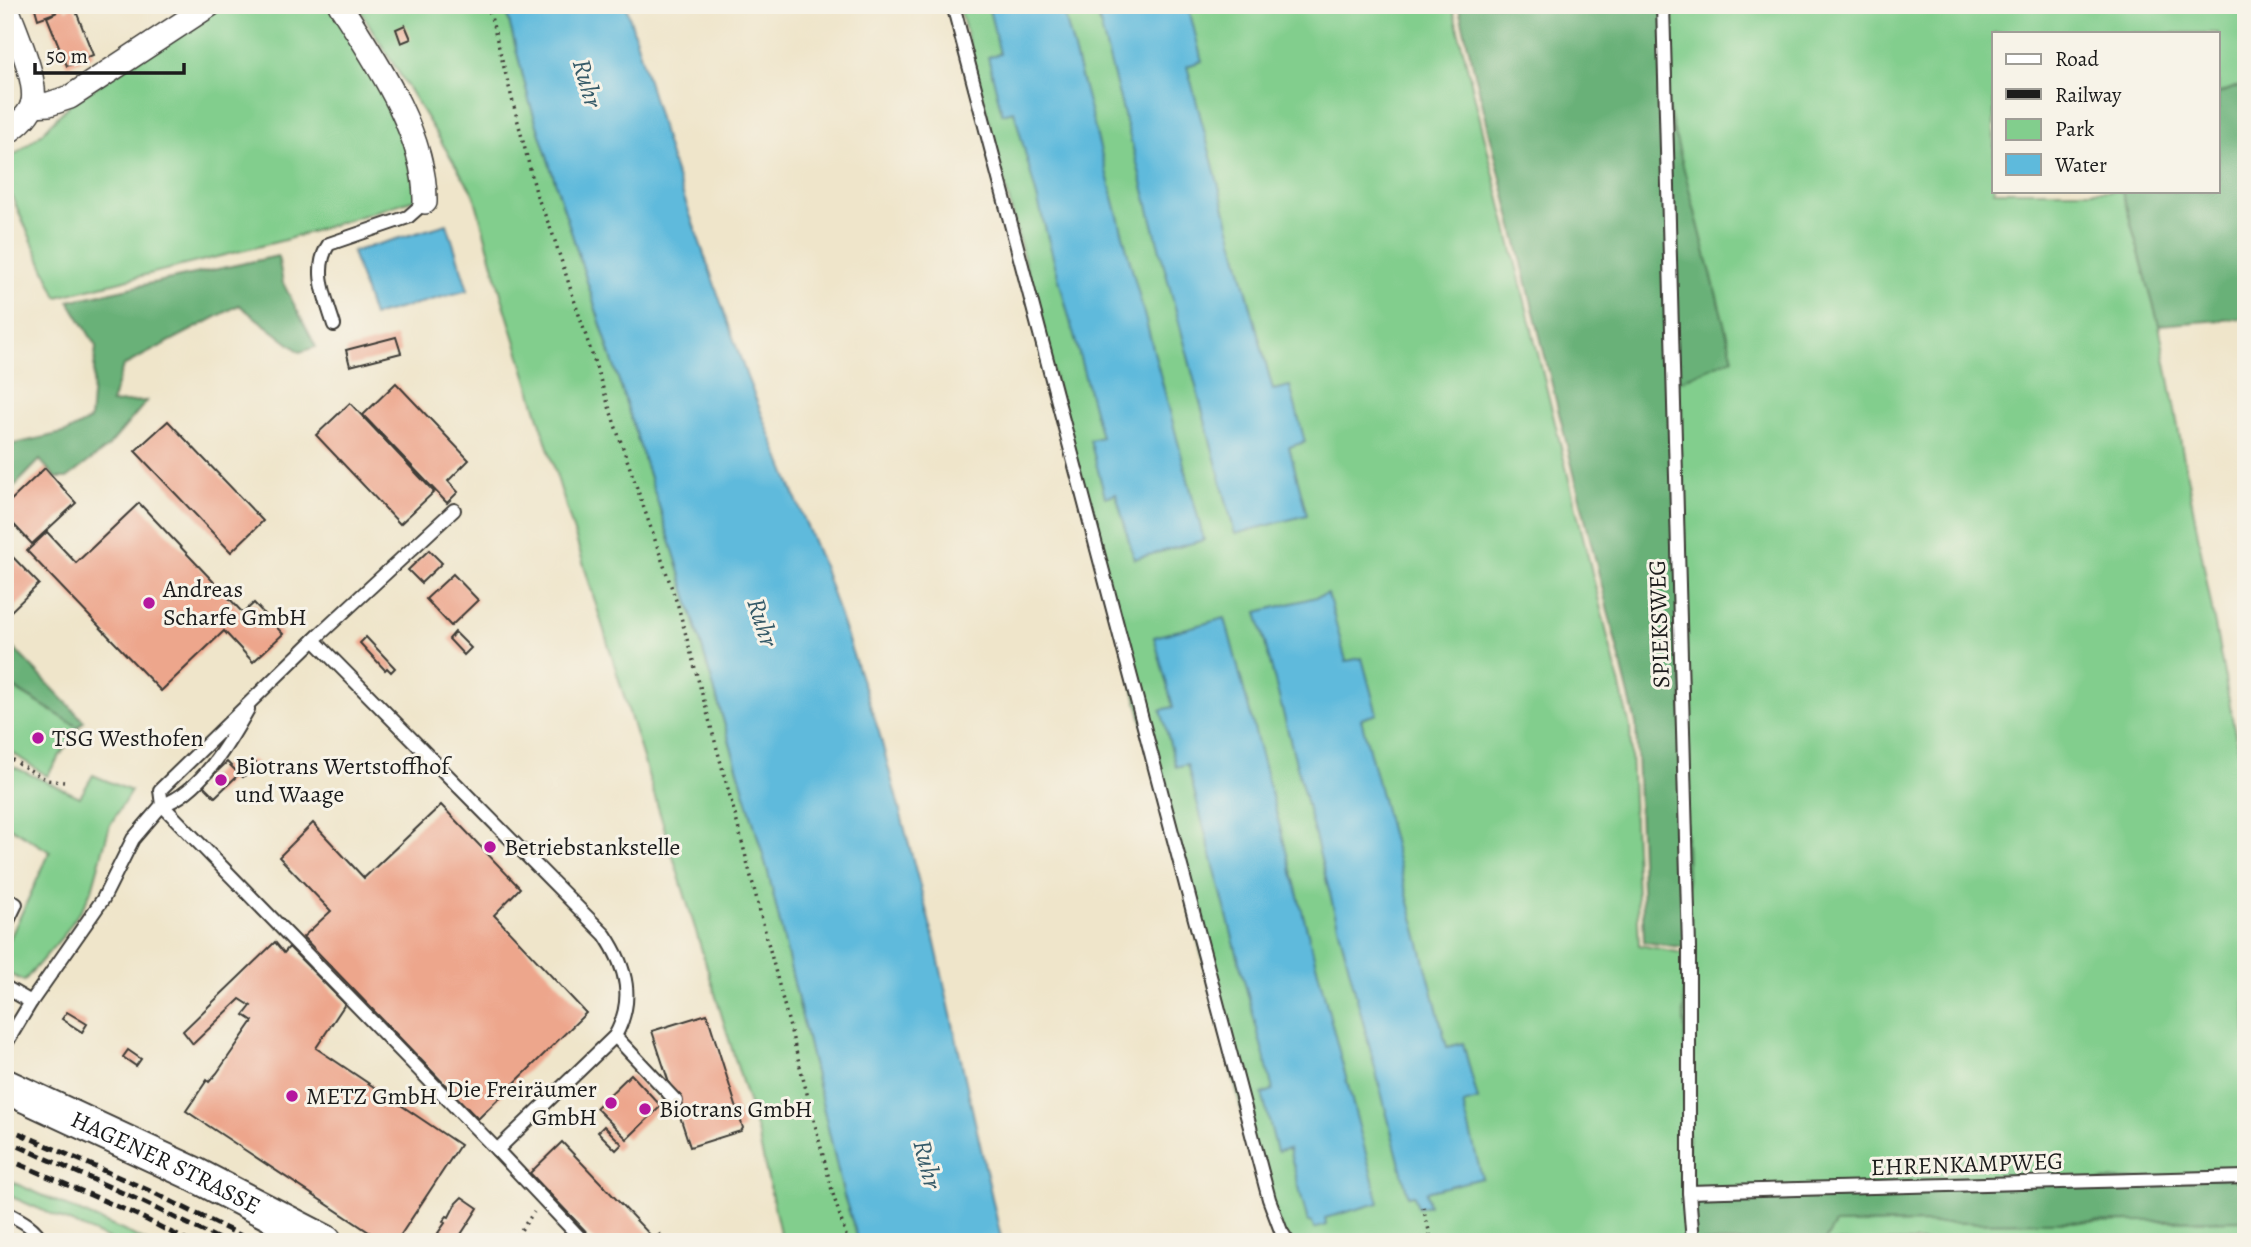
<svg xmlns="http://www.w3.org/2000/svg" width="2251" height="1247" font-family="Alegreya,serif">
	<rect width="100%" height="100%" fill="#f7f3e8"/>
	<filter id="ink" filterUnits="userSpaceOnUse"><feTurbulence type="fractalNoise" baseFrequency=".0143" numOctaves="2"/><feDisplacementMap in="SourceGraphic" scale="14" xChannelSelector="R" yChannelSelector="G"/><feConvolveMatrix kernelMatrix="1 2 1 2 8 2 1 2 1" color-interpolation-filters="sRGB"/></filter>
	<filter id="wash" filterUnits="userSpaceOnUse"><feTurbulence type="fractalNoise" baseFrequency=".00686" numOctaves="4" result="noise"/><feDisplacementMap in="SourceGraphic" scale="28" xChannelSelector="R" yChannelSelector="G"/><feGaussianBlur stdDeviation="1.57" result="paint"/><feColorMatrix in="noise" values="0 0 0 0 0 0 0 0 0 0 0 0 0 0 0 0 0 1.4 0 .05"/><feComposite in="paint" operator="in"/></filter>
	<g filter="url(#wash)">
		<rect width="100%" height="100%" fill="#efe5ca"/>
		<g fill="#82ce8d" stroke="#4f7554" stroke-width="2">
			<path d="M221,5H333L400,126L418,198L285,240L57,297L5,181V162L40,135L70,104Z"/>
			<path d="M357,5H505L529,100L676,559L768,872L844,1196L859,1242H782L757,1131L501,294L474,195Z"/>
			<path d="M959,5H1452L1630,727L1639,945L1683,953L1687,1242H1275Z"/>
			<path d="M1663,5H2246V83L2218,94V33H1994V191H2122L2159,325L2246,792V1177L1689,1192Z"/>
			<path d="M5,683L78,727L47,776L5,748Z"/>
			<path d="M5,763L80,797L93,775L131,791L110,825L93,886L86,902L63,936L24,981L5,972V949L50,852L5,824Z"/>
			<path d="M5,1179L131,1234L147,1242H115L5,1194Z"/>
			<path d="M2246,1220V1242H1824L1835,1224Z"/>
		</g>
		<g fill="#69b178" stroke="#42664a" stroke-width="2">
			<path d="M1458,5H1663L1666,100L1733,358L1673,384L1689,948L1644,942L1636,724Z"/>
			<path d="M2246,83V318L2159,325L2122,191H2218V94Z"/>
			<path d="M278,256L283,283L316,347L300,352L239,305L123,366L111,403L147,401L108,447L67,478H56L40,460L5,496V446L67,432L90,420L96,346L69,301Z"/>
			<path d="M5,639L84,721L78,727L5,682Z"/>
			<path d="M2246,1177V1220L1835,1224L1824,1242H1693L1689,1192Z"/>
		</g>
		<g fill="#5ebadc" stroke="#3d6b7c" stroke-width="2">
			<path d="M505,5H626L672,163L747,377L823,566L879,732L934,939L1002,1242H859L844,1196L768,872L676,559L529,100Z"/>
			<path d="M988,5H1062L1204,540L1134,559L1116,494L1105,497L1090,440L1101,437L1014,111L1002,114L988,57L1000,54Z"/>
			<path d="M1095,5H1188L1202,61L1187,66L1273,390L1290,386L1305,442L1289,447L1307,515L1235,534Z"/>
			<path d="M447,224L468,290L373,316L352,252Z"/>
			<path d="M1328,594L1346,661L1362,658L1377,714L1361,719L1447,1047L1463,1043L1478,1100L1463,1104L1482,1178L1426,1192L1429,1205L1418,1208L1414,1195L1408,1196L1257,612Z"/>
			<path d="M1225,618L1379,1203L1325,1218L1326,1225L1314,1229L1312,1222H1308L1289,1149L1277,1151L1262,1094L1273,1090L1187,764L1176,767L1161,710L1173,707L1154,637Z"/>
		</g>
		<g id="blocks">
			<g fill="#eda68c">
				<path d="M34,5H64L65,10L74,6L93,55L67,66L47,17L57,12L38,19Z"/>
				<path d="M405,25L411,39L401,43L396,29Z"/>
				<path d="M396,337L401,353L350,366L346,350Z"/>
				<path d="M396,383L469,460L448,481L458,492L447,503L363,415Z"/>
				<path d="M350,403L434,492L400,524L316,435Z"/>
				<path d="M168,421L263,521L231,552L135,451Z"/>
				<path d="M45,468L76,503L32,544L5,515V506Z"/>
				<path d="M139,503L243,613L254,603L283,634L253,662L224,631L161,691L27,551L47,532L76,563Z"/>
				<path d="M5,549L39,584L5,617Z"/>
				<path d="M429,550L442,563L421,583L408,570Z"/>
				<path d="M453,574L478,600L451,626L426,599Z"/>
				<path d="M455,632L471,648L464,655L449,639Z"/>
				<path d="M366,637L395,668L391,672L387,668L385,670L360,643Z"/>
				<path d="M252,759L257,764L243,777L238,772Z"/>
				<path d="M227,762L239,774L215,797L203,785Z"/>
				<path d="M441,805L520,888L494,915L586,1013L478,1119L303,937L331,911L279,857L313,823L364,878Z"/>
				<path d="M275,942L284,953L289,947L345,1004L316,1048L460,1145L396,1242H384L186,1111L207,1080L209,1082L217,1073L253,1021L244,1015L251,1006L240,999L193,1044L183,1031Z"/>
				<path d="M67,1012L87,1024L82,1032L62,1019Z"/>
				<path d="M707,1014L743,1128L741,1131L690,1147L652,1031Z"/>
				<path d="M128,1050L141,1059L136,1066L123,1057Z"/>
				<path d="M631,1074L661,1106L627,1139L596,1108Z"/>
				<path d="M604,1126L622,1144L616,1150L598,1132Z"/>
				<path d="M562,1142L654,1239L660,1234L667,1242H596L530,1173Z"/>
				<path d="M462,1197L478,1208L456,1242H452L438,1233L445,1223L443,1221L447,1216L449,1217L456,1203Z"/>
			</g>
		</g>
	</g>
	<g filter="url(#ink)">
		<use href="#blocks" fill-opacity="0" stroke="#3c3a36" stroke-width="2"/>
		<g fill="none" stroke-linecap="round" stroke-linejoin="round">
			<g stroke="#3c3a36" stroke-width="16">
				<g id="lane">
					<path d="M953,5L1269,1199L1281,1231L1288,1242"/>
					<path d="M1663,5L1689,948V1192L1693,1242"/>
					<path d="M334,325C326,299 312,269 329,244L408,217L425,202"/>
					<path d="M162,805L497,1150L615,1036C635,1000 627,968 605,935L314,640"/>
					<path d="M162,805C200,793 229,743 248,709"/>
					<path d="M5,898L16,904L5,927"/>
					<path d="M5,987L31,1002"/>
					<path d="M615,1036L676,1101"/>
					<path d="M5,1045L31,1002L103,899L133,839L162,805L160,790L319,635L454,510"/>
					<path d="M497,1150L584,1242"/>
					<path d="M1689,1192L2246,1177"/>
					<path d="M5,1212C19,1219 36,1227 42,1242"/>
				</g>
			</g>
			<g stroke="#3c3a36" stroke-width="26">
				<g id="street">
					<path d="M340,5C376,61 426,134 425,202"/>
					<path d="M32,105L49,104L70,97L210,5"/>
					<path d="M5,134C15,127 27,118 32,106C40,83 14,29 6,5"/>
				</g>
			</g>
			<g stroke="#3c3a36" stroke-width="37">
				<g id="secondary">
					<path id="s1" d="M5,1086L190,1172L325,1242"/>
				</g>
			</g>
			<g stroke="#3c3a36" stroke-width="3.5" stroke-dasharray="2 5" stroke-linecap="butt">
				<path d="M488,5L537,196L552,232L615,425L678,606L734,811L833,1194L848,1242"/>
				<path d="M5,751L11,755L9,758L47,780L64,782"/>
				<path d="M1423,1207L1432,1242"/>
				<path d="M516,1242V1237L534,1212"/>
			</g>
			<use href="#lane" stroke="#fff" stroke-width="12"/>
			<use href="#street" stroke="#fff" stroke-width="23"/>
			<use href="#secondary" stroke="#fff" stroke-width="33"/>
			<g stroke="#1c1c1c" stroke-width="5" stroke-dasharray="10 5" stroke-linecap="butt">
				<path d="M5,1127L150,1191L254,1242"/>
				<path d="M5,1140L143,1202L225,1242"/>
				<path d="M5,1158L137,1215L190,1242"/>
			</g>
		</g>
	</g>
	<g fill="#b5179e" stroke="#f7f3e8" stroke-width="2.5">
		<circle cx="149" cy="603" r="7"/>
		<circle cx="38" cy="738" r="7"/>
		<circle cx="221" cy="780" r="7"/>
		<circle cx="490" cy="847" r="7"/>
		<circle cx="292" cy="1096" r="7"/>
		<circle cx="611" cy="1103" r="7"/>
		<circle cx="645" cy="1109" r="7"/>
	</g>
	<g text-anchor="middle" stroke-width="6" stroke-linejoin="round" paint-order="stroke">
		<g font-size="24" fill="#1c1c1c" stroke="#f7f3e8" text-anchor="start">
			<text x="163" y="597">Andreas<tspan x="163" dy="28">Scharfe GmbH</tspan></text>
			<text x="52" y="746">TSG Westhofen</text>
			<text x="235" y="774">Biotrans Wertstoffhof<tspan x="235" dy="28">und Waage</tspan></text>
			<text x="504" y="855">Betriebstankstelle</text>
			<text x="597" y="1097" text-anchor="end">Die Freiräumer<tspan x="597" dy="28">GmbH</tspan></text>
			<text x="306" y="1104">METZ GmbH</text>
			<text x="659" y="1117">Biotrans GmbH</text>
		</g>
		<g font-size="24" fill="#1c1c1c" stroke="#f7f3e8">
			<text transform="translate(1659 624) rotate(-92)" y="8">SPIEKSWEG</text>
			<text dy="8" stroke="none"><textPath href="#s1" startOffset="178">HAGENER STRASSE</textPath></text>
			<text transform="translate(1967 1164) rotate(-2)" y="8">EHRENKAMPWEG</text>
		</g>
		<g font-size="26" font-style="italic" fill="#365b69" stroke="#f7f3e8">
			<text transform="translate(588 83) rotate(74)" y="9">Ruhr</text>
			<text transform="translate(763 622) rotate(72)" y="9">Ruhr</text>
			<text transform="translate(928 1164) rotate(76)" y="9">Ruhr</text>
		</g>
	</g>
	<rect width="2251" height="1247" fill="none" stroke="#f7f3e8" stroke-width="28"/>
	<rect x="1992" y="32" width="228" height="161" fill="#f7f3e8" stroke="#9f9d96" stroke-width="2"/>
	<rect x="2006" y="54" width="35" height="10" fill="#ffffff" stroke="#9f9d96" stroke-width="2"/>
	<text x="2055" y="66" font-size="21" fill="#1c1c1c">Road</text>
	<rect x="2006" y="89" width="35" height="10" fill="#1c1c1c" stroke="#9f9d96" stroke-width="2"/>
	<text x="2055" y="102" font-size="21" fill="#1c1c1c">Railway</text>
	<rect x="2006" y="119" width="35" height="21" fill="#82ce8d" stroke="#9f9d96" stroke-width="2"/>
	<text x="2055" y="136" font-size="21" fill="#1c1c1c">Park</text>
	<rect x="2006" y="154" width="35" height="21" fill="#5ebadc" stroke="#9f9d96" stroke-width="2"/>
	<text x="2055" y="172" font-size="21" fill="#1c1c1c">Water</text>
	<path d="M35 63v10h149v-10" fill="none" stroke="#1c1c1c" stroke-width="3.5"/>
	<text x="46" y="63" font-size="21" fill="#1c1c1c" stroke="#f7f3e8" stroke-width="5" paint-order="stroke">50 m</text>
</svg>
